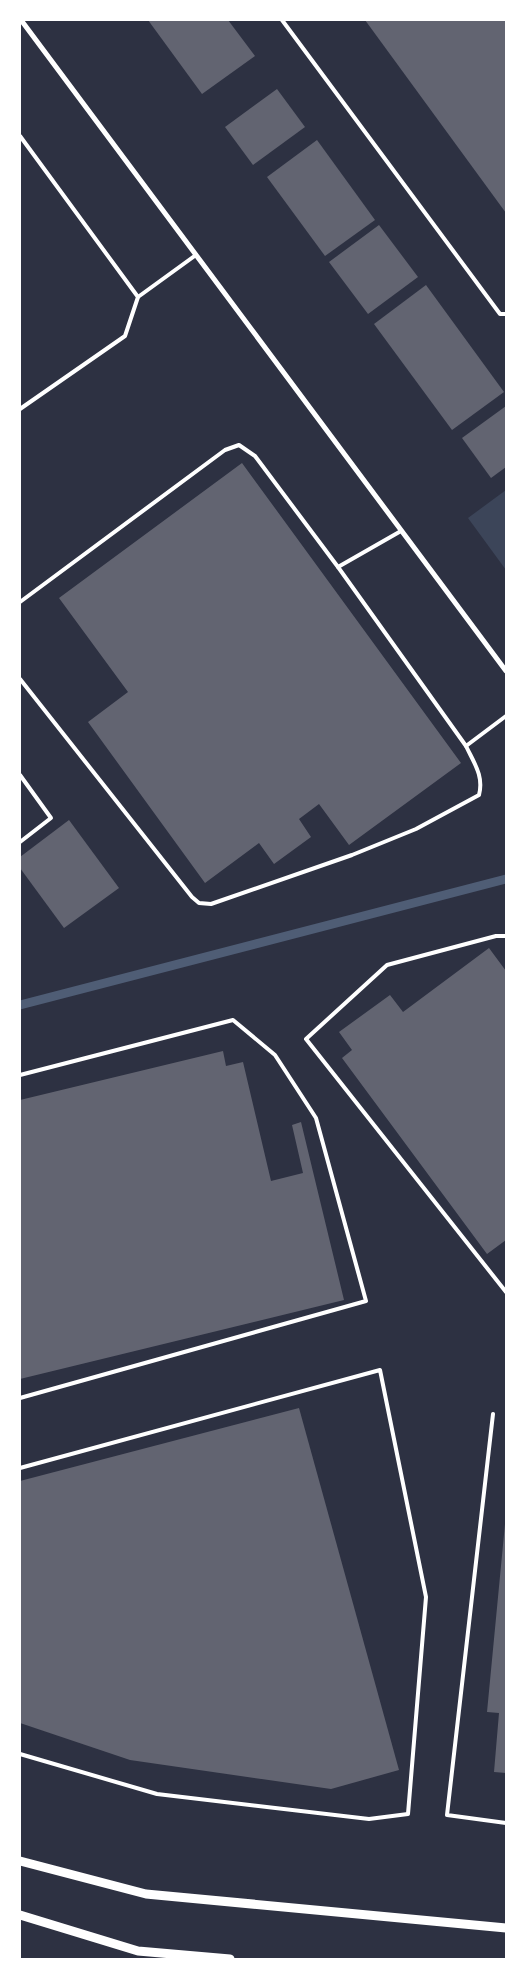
<svg xmlns="http://www.w3.org/2000/svg" width="526" height="1979" font-family="'IBM Plex Sans',sans-serif">
	<rect width="100%" height="100%" fill="#2d3142"/>
	<path fill="#3c4559" d="M506,490V570L468,518Z"/>
	<g fill="none" stroke-linecap="round" stroke-linejoin="round">
		<path stroke="#4f5d75" stroke-width="9" d="M20,1005L506,879"/>
	</g>
	<g fill="#626471">
		<path d="M148,20H228L255,56L202,94Z"/>
		<path d="M365,20H506V213Z"/>
		<path d="M277,89L305,127L253,165L225,127Z"/>
		<path d="M317,140L375,220L325,256L267,177Z"/>
		<path d="M379,225L418,277L368,314L329,262Z"/>
		<path d="M426,285L504,392L452,430L374,324Z"/>
		<path d="M506,406V467L491,478L462,438Z"/>
		<path d="M242,463L461,763L349,845L319,804L299,819L311,837L274,864L259,843L205,883L88,722L128,692L59,598Z"/>
		<path d="M69,820L119,888L64,928L20,868V857Z"/>
		<path d="M489,948L506,971V1240L487,1254L342,1058L352,1050L339,1032L390,995L403,1012Z"/>
		<path d="M223,1051L226,1066L243,1062L271,1181L303,1173L292,1125L301,1122L344,1300L20,1379V1100Z"/>
		<path d="M299,1408L399,1770L331,1789L130,1760L20,1723V1481Z"/>
		<path d="M505,1524H506V1773L494,1772L499,1713L487,1712Z"/>
	</g>
	<g fill="none" stroke-linecap="round" stroke-linejoin="round">
		<g stroke="#fff" stroke-width="4">
			<path d="M282,20L500,314H506"/>
			<path d="M20,136L138,297L125,336L20,409"/>
			<path d="M138,297L196,255"/>
			<path d="M338,567L401,531"/>
			<path d="M20,602L225,450L239,445L255,456L338,567L466,746C474,763 484,776 479,795L416,829L352,855L211,904L199,903L192,897L20,679"/>
			<path d="M466,746L506,716"/>
			<path d="M20,775L51,818L20,842"/>
			<path d="M506,936H496L387,965L306,1039L506,1292"/>
			<path d="M20,1075L233,1020L275,1055L316,1118L366,1301L20,1398"/>
			<path d="M493,1414L447,1815L506,1823"/>
			<path d="M20,1468L380,1370L426,1597L408,1814L369,1819L157,1794L20,1754"/>
		</g>
		<path stroke="#fff" stroke-width="5" d="M21,20L506,671"/>
		<g stroke="#fff" stroke-width="9">
			<path d="M20,1861L146,1894L506,1928"/>
			<path d="M20,1915L138,1951L230,1959"/>
		</g>
	</g>
	<rect width="526" height="1979" fill="none" stroke="#ffffff" stroke-width="42"/>
</svg>
